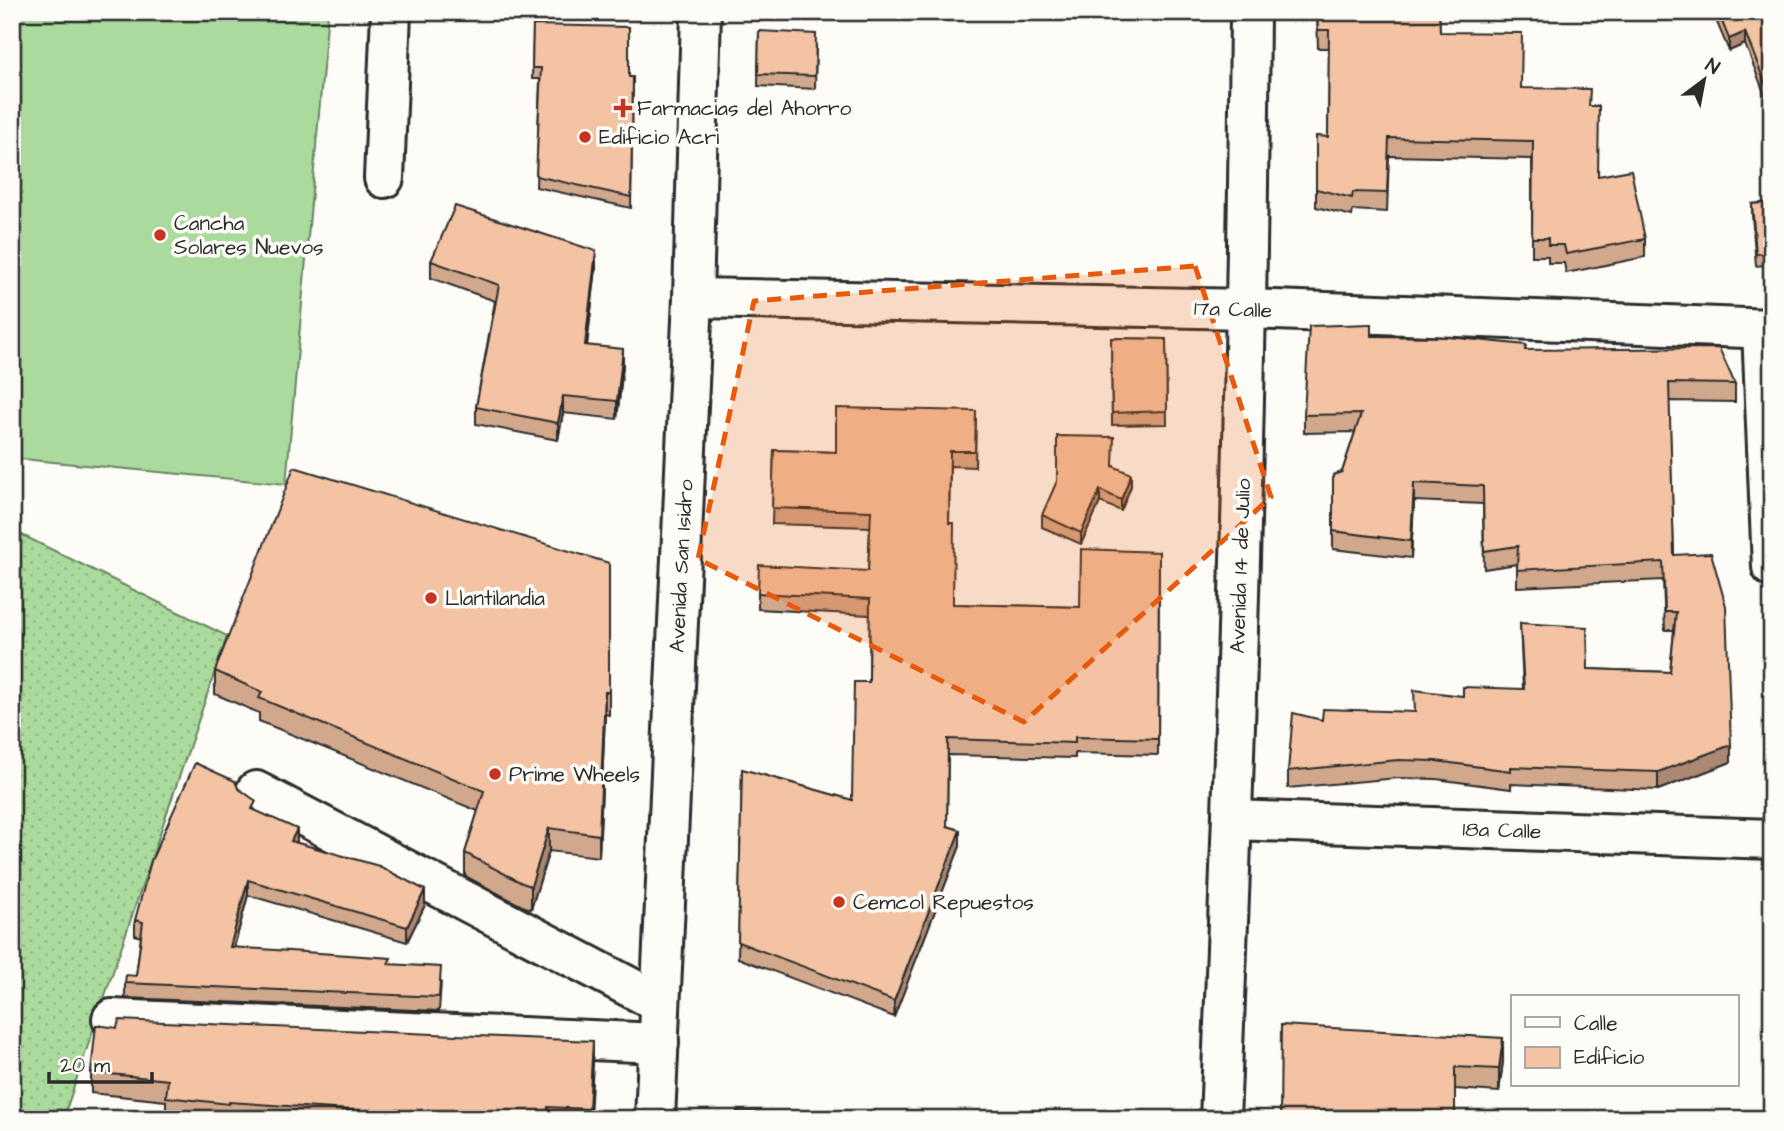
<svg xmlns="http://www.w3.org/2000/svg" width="1784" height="1131" font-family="'Architects Daughter',sans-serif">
	<defs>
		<pattern id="grass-dots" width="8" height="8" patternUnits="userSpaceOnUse" patternTransform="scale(1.75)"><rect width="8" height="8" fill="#aadb9c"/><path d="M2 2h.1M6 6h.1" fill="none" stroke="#92bc87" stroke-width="1.8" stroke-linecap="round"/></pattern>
	</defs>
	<rect width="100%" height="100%" fill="#fdfcf7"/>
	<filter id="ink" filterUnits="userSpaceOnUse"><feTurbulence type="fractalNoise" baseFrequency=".0143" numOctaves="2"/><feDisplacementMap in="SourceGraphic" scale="14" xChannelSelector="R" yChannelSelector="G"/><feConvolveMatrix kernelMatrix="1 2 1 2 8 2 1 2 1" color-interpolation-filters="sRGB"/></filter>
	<g filter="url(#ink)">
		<path fill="url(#grass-dots)" stroke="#6a8364" stroke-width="2" d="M12,530L227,636L63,1119H12Z"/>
		<path fill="#aadb9c" stroke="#6a8364" stroke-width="2" d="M12,12H328L286,484L12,458Z"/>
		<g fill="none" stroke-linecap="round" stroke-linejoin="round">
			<g stroke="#2b2b2b" stroke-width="44">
				<g id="minor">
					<path d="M384,178L391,12"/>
					<path d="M693,298L1248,309L1772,329"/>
					<path d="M1762,329L1772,567"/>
					<path d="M256,791L660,1003"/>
					<path d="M1233,820L1772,839"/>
					<path d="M112,1019L659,1043"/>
					<path d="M655,1119L693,298L701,12"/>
					<path d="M1220,1119C1236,750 1247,381 1250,12"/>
				</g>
			</g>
			<use href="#minor" stroke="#fdfcf7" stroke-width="38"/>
		</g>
		<g fill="#d1a88c" stroke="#2b2b2b" stroke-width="2">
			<path d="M1317,12H1439L1440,32L1521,88L1590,106L1598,176L1645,239V257L1566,273L1564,263H1548V256H1532V159L1389,156L1387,212L1353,210L1352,216L1316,207V136L1328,137L1329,48H1318Z"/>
			<path d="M1716,12H1772V113L1745,44L1729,51L1716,20Z"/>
			<path d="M533,25L629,77H633L631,208L536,187L540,79H532Z"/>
			<path d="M759,31L816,46L815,89L758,86Z"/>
			<path d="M1772,202V264L1756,266L1752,215V204Z"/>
			<path d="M431,261L596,268L587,345L623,366L617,419L563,413L558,440L476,424V407L495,301L431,278Z"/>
			<path d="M1371,336L1526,350L1735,384V402L1669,401L1674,555L1731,762L1658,790L1511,784V789L1436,779L1398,778L1288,788V771L1322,720L1414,712L1463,696L1523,689L1520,623L1588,669L1670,672L1674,630H1665L1663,580L1517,587V564L1484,569L1483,504L1414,501L1411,558L1333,549V475L1342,472L1355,432L1304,433V415Z"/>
			<path d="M1111,338L1166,339L1167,424L1112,425Z"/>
			<path d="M976,411L975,467L950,466L949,523L953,604L1080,607L1159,552L1158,755L1075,753V758L948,755L947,826L960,846L894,1017L738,958L742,769L852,800L869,682L870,615L758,609V593L868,571L870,527L772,524L774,450L836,452Z"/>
			<path d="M1114,466L1131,486L1121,511L1100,502L1081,544L1042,527V515Z"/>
			<path d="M609,563V715L605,714L599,857L549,851L531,909L522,906L465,876V853L478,811L259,721V713L215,694V671Z"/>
			<path d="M238,788L256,811L297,843L425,905L407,942L248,895L234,948L391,964L441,982L439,1011L125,998V983L136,976L141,937L135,935V920Z"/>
			<path d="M1281,1025L1503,1061L1499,1092L1455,1089Z"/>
			<path d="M117,1028L593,1062L590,1119L166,1118V1101L91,1093V1072Z"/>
		</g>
		<g fill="#aa8872" stroke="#2b2b2b" stroke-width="2">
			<path d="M1745,32V44L1729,51V39Z"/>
			<path d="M596,251V268L585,362V345Z"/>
			<path d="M623,349V366L617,419V401Z"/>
			<path d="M563,396V413L558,440V423Z"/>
			<path d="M1131,474V486L1121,511V500Z"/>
			<path d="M1414,483V501L1411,558V541Z"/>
			<path d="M1100,490V502L1081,544V533Z"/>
			<path d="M605,692V714L599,857V835Z"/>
			<path d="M1731,745V762L1658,790V772Z"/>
			<path d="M549,828V851L531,909V886Z"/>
			<path d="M297,829V844L291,841Z"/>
			<path d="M960,830V846L894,1017V1001Z"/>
			<path d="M248,880V895L230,962V947Z"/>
			<path d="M425,890V905L407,942V927Z"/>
			<path d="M1503,1038V1061L1499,1092V1069Z"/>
			<path d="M593,1041V1062L589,1119V1109Z"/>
		</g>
		<g fill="#f3c3a3" stroke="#2b2b2b" stroke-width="2">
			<path d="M1317,12H1439L1440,32L1522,33L1521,88L1590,89L1589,106H1599L1598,176L1631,170L1645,239L1566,254L1564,245H1548V238H1532L1533,141L1389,138L1387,193L1353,192L1352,198L1316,189V136L1328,137L1329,30H1318Z"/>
			<path d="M1718,12H1772V101L1745,32L1729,39Z"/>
			<path d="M533,25L629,27V77H633L631,197L536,176L541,68H532Z"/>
			<path d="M759,31L816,34L815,76L758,74Z"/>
			<path d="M1772,202V253L1756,254L1752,204Z"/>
			<path d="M455,206L596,251L585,345L623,349L617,401L563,396L558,423L476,407L499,285L431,261Z"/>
			<path d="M1371,324V336L1448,337L1526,345L1525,350L1719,348L1735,384L1669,383L1674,555L1711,553L1726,606L1731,745L1658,772L1511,767V771L1436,761L1398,760L1288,771L1293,713L1322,720L1323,709L1415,712L1414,690L1463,696V687L1524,689L1520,623L1587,627L1588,669L1670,672L1676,612H1665L1663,562L1517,570L1518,546L1484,551L1483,486L1414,483L1411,541L1333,531V475L1342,472L1361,414L1304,415L1309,326Z"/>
			<path d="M1111,338L1166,339L1167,411L1112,413Z"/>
			<path d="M836,408L976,411L975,451H950L949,523H954L953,604L1080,607L1081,549L1159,552L1158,739L1075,737V743L948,739L947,826L960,830L894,1001L738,942L742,769L852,800L854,682H869L870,599L758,593L759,565L868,571L871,511L772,508L774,450L836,452Z"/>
			<path d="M1057,436L1114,437L1113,466L1131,474L1121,500L1100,490L1081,533L1042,515L1057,481Z"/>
			<path d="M294,467L609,563V692H605L599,835L549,828L531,886L522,883L465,853L484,791L259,698L262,692L215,671Z"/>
			<path d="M195,763L235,781L238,788L256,801L252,809L297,829L291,841L379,866L425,890L407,927L248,880L230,947L391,958L388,964L441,967L439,997L125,983L126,975L136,976L143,922L135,920L151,861Z"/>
			<path d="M119,1020L593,1041L589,1109L548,1107L547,1119H362V1111L229,1102V1104L166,1097L168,1080L91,1072L96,1025L117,1028Z"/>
			<path d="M1281,1025L1503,1038L1499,1069L1455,1067V1119H1280Z"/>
			<path d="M737,1111L796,1113L810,1119H737Z"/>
		</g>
	</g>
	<path fill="#e8590c" fill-opacity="0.2" stroke="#e8590c" stroke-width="5" stroke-dasharray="14 9" stroke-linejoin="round" d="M1195,266L1271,497L1024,722L698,559L754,301Z"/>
	<g fill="#c8321e" stroke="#fdfcf7" stroke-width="2.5">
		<path d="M619.5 97.5h7v7h7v7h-7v7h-7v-7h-7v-7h7z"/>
		<circle cx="585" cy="137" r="7"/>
		<circle cx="160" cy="235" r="7"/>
		<circle cx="431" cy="598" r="7"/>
		<circle cx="495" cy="774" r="7"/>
		<circle cx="839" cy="902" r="7"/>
	</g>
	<g text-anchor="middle" stroke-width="7" stroke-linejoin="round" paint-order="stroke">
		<g font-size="21" fill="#2b2b2b" stroke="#fdfcf7" text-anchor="start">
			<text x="637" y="115">Farmacias del Ahorro</text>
			<text x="599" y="144">Edificio Acri</text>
			<text x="174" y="230">Cancha<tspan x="174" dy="24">Solares Nuevos</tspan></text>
			<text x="445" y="605">Llantilandia</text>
			<text x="509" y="781">Prime Wheels</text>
			<text x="853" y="909">Cemcol Repuestos</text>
		</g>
		<g font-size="21" fill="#2b2b2b" stroke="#fdfcf7">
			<text transform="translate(1233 309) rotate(2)" y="7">17a Calle</text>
			<text transform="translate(681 566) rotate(-87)" y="7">Avenida San Isidro</text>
			<text transform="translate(1240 566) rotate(-88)" y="7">Avenida 14 de Julio</text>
			<text transform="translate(1502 830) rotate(2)" y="7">18a Calle</text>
		</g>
	</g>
	<rect width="1784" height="1131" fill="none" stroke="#fdfcf7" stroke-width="42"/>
	<rect x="21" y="21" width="1742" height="1089" fill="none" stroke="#2b2b2b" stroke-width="2.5" filter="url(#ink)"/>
	<rect x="1511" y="995" width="228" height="91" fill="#fdfcf7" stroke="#a9a8a5" stroke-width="2"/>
	<rect x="1525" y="1017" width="35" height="10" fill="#fdfcf7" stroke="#a9a8a5" stroke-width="2"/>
	<text x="1574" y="1030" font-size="21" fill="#2b2b2b">Calle</text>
	<rect x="1525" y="1047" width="35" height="21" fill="#f3c3a3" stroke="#a9a8a5" stroke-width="2"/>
	<text x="1574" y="1064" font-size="21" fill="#2b2b2b">Edificio</text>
	<g transform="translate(1704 80) rotate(32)" stroke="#fdfcf7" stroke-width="5" paint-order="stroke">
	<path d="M0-5L12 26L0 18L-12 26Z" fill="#2b2b2b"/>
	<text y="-10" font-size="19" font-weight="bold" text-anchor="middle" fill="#2b2b2b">N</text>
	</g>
	<path d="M49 1072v10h103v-10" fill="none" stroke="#2b2b2b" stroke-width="3.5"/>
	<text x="60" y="1072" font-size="21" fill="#2b2b2b" stroke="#fdfcf7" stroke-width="5" paint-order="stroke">20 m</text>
</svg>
